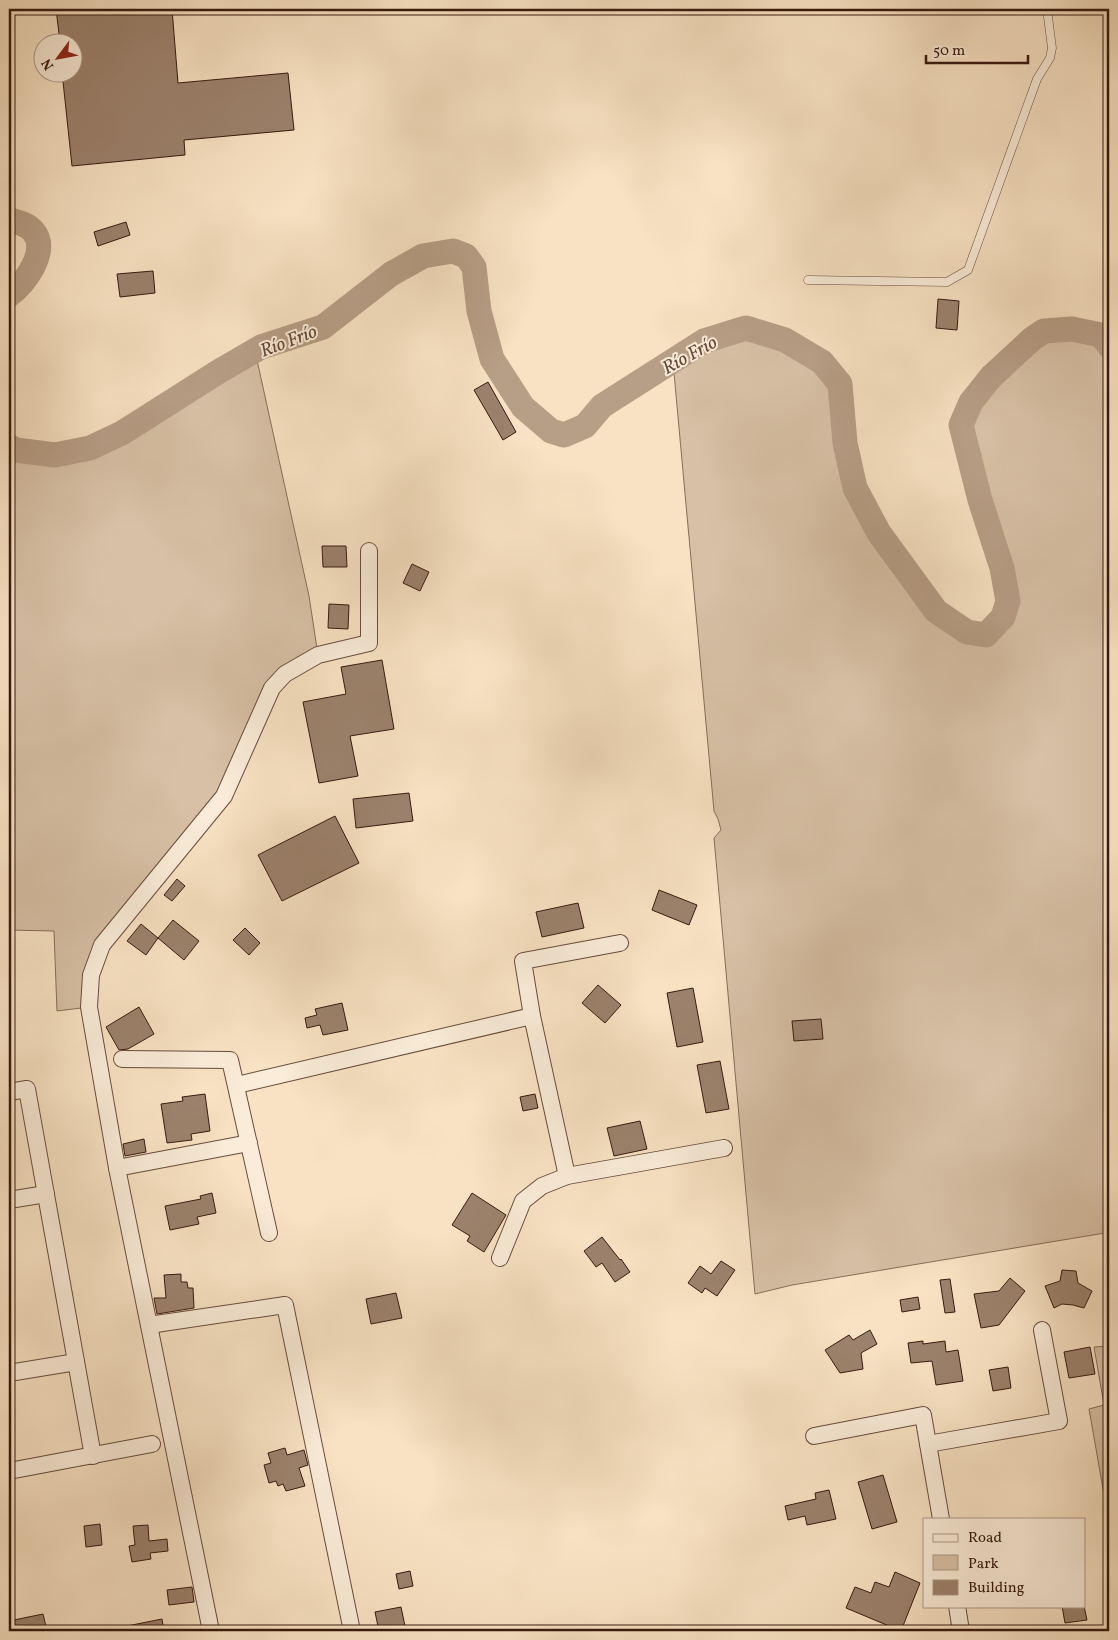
<svg xmlns="http://www.w3.org/2000/svg" width="1118" height="1640" font-family="Vollkorn,serif">
	<rect width="100%" height="100%" fill="#f8e2c3"/>
	<filter id="stains"><feTurbulence type="fractalNoise" baseFrequency=".004" numOctaves="4"/><feColorMatrix values="0 0 0 0 .2 0 0 0 0 .09 0 0 0 0 .02 0 0 0 .5 -.17"/></filter>
	<radialGradient id="worn" r=".72"><stop offset=".6" stop-color="#630" stop-opacity="0"/><stop offset="1" stop-color="#630" stop-opacity=".3"/></radialGradient>
	<g fill="#d7c0a5" stroke="#886d5a">
		<path d="M746,328L785,340L822,362L840,384L845,443L855,488L879,533L936,611L967,632L986,635L1003,617L1008,601L1002,568L980,500L961,425L971,402L991,377L1032,339L1044,331L1072,329L1101,335L1109,346V1278L1105,1233L792,1285L755,1294L714,838L721,830L718,819L714,811L673,362L704,341Z"/>
		<path d="M255,351L309,596L318,655L285,674L224,796L102,945L89,1007L57,1011L54,931L9,930V546L14,521L9,507V446L16,450L55,455L90,448L122,433L218,372Z"/>
		<path d="M1109,1346V1523L1089,1409L1104,1405L1094,1347Z"/>
	</g>
	<g fill="none" stroke-linecap="round" stroke-linejoin="round">
		<g stroke="#b79e86" stroke-width="25">
			<path d="M9,220C18,222 27,224 33,231C50,250 25,284 9,295"/>
			<path d="M9,446L16,450L55,455L90,448L122,433L218,372L261,347L323,327L391,274L423,256L453,251L466,256L474,267L479,311L492,359L523,407L551,431L564,435L585,426L602,406L704,341L746,328L785,340L822,362L840,384L845,443L855,488L879,533L936,611L967,632L986,635L1003,617L1008,601L1002,568L980,500L961,425L971,402L991,377L1032,339L1044,331L1072,329L1101,335L1109,346"/>
		</g>
	</g>
	<g fill="#9c826d" stroke="#381a10">
		<path d="M56,9H172L178,83L288,73L294,130L184,140L185,155L72,166L62,72H72V42H60Z"/>
		<path d="M126,222L130,235L98,246L94,232Z"/>
		<path d="M153,271L155,293L120,297L117,274Z"/>
		<path d="M938,299L959,301L957,330L936,328Z"/>
		<path d="M488,382L516,432L503,440L474,390Z"/>
		<path d="M322,546H346L347,567H323Z"/>
		<path d="M412,564L429,572L420,591L403,583Z"/>
		<path d="M329,604L349,605L348,629L328,628Z"/>
		<path d="M382,660L394,729L350,736L358,776L319,783L303,702L346,694L341,667Z"/>
		<path d="M409,793L413,821L356,828L353,799Z"/>
		<path d="M335,816L359,863L282,901L258,855Z"/>
		<path d="M177,879L185,886L172,901L164,895Z"/>
		<path d="M659,890L697,905L689,925L652,910Z"/>
		<path d="M578,903L584,928L542,937L536,912Z"/>
		<path d="M173,920L199,941L184,960L158,938Z"/>
		<path d="M141,924L158,938L146,955L127,941Z"/>
		<path d="M245,928L260,943L249,955L233,940Z"/>
		<path d="M598,985L621,1005L605,1023L582,1003Z"/>
		<path d="M693,988L703,1042L677,1047L667,993Z"/>
		<path d="M342,1003L348,1030L323,1035L320,1025L307,1028L305,1018L317,1015L315,1009Z"/>
		<path d="M139,1007L154,1034L128,1049L119,1050L106,1027Z"/>
		<path d="M821,1019L823,1039L794,1041L792,1021Z"/>
		<path d="M720,1061L729,1109L706,1113L697,1065Z"/>
		<path d="M205,1094L210,1131L191,1134L192,1140L167,1143L161,1104L183,1101L182,1097Z"/>
		<path d="M535,1094L538,1108L523,1111L520,1097Z"/>
		<path d="M640,1121L647,1149L614,1156L607,1128Z"/>
		<path d="M144,1139L146,1152L125,1156L123,1144Z"/>
		<path d="M212,1193L216,1213L197,1217L199,1224L170,1230L165,1206L201,1199L200,1196Z"/>
		<path d="M472,1193L506,1215L484,1252L467,1241L470,1236L452,1225Z"/>
		<path d="M602,1237L620,1260L621,1259L630,1272L615,1282L602,1263L596,1267L584,1251Z"/>
		<path d="M721,1261L735,1270L717,1296L705,1288L702,1293L688,1283L700,1266L711,1274Z"/>
		<path d="M1062,1270L1076,1271L1078,1283L1092,1291L1084,1308L1073,1305L1062,1304L1054,1308L1045,1286L1060,1281Z"/>
		<path d="M181,1274V1282H187L188,1288H193L194,1308L157,1314L154,1298H166L164,1275Z"/>
		<path d="M1010,1278L1025,1291L999,1325L981,1328L974,1294L999,1291Z"/>
		<path d="M950,1279L955,1312L945,1313L940,1280Z"/>
		<path d="M396,1293L402,1318L371,1324L366,1299Z"/>
		<path d="M918,1297L920,1309L902,1312L900,1300Z"/>
		<path d="M870,1330L877,1344L861,1353L863,1369L840,1373L825,1350L849,1335L853,1340Z"/>
		<path d="M923,1341V1344L945,1341L946,1352L958,1350L963,1381L936,1385L932,1361L911,1363L908,1343Z"/>
		<path d="M1090,1347L1095,1374L1069,1378L1064,1352Z"/>
		<path d="M1008,1367L1011,1388L993,1391L989,1370Z"/>
		<path d="M285,1448L287,1455L304,1450L308,1465L299,1468L305,1486L286,1491L283,1484L278,1486L276,1481L269,1483L264,1465L271,1463L268,1453Z"/>
		<path d="M883,1475L897,1522L872,1529L858,1482Z"/>
		<path d="M829,1490L836,1519L807,1525L805,1516L788,1520L785,1506L816,1499L815,1493Z"/>
		<path d="M100,1524L102,1545L86,1547L84,1526Z"/>
		<path d="M148,1525L149,1541L167,1539L168,1551L150,1553L151,1559L132,1562L129,1546L135,1545L133,1526Z"/>
		<path d="M410,1571L413,1586L399,1589L396,1574Z"/>
		<path d="M895,1572L920,1583L901,1631L846,1608L855,1587L871,1593L875,1582L889,1587Z"/>
		<path d="M192,1587L194,1602L169,1605L167,1590Z"/>
		<path d="M1062,1606H1084L1087,1620L1065,1623Z"/>
		<path d="M401,1607L406,1631H379L375,1612Z"/>
		<path d="M43,1614L47,1631H9V1621Z"/>
		<path d="M162,1619L164,1631H128L127,1626Z"/>
	</g>
	<g fill="none" stroke-linecap="round" stroke-linejoin="round">
		<g stroke="#684c3d" stroke-width="9">
			<path id="lane" d="M808,280L947,282L968,270L1037,79L1050,58L1052,48L1047,9"/>
		</g>
		<g stroke="#684c3d" stroke-width="18">
			<g id="street">
				<path d="M122,1059L230,1060L269,1233"/>
				<path d="M237,1085L532,1016"/>
				<path d="M9,1092L27,1089L93,1456"/>
				<path d="M117,1168L249,1143"/>
				<path d="M567,1176L532,1016L523,961L620,943"/>
				<path d="M9,1200L46,1194"/>
				<path d="M500,1258L523,1201L542,1186L567,1176L724,1148"/>
				<path d="M149,1325L285,1305L352,1631"/>
				<path d="M9,1373L76,1362"/>
				<path d="M814,1436L923,1415L928,1444"/>
				<path d="M9,1471L152,1444"/>
				<path d="M941,1519L928,1444L1059,1421L1042,1330"/>
				<path d="M957,1606L961,1631"/>
				<path d="M211,1631L117,1168L89,1007L91,975L102,945L224,796L272,688L285,674L318,655L369,643V551"/>
			</g>
		</g>
		<use href="#lane" stroke="#faecd8" stroke-width="8"/>
		<use href="#street" stroke="#faecd8" stroke-width="16"/>
	</g>
	<g text-anchor="middle" stroke-width="4" stroke-linejoin="round" paint-order="stroke">
		<g font-size="19" font-style="italic" fill="#644839" stroke="#faecd8">
			<text transform="translate(288 340) rotate(-21)" y="7">Río Frío</text>
			<text transform="translate(689 354) rotate(-29)" y="7">Río Frío</text>
		</g>
	</g>
	<rect width="1118" height="1640" fill="none" stroke="#f8e2c3" stroke-width="30"/>
	<rect x="10" y="10" width="1098" height="1620" fill="none" stroke="#381a10" stroke-width="2.5"/>
	<rect x="15" y="15" width="1088" height="1610" fill="none" stroke="#381a10"/>
	<rect x="923" y="1518" width="162" height="90" fill="#faecd8" stroke="#ac9888"/>
	<rect x="933" y="1534" width="25" height="8" fill="#faecd8" stroke="#ac9888"/>
	<text x="968" y="1542" font-size="15" fill="#381a10">Road</text>
	<rect x="933" y="1555" width="25" height="15" fill="#d7c0a5" stroke="#ac9888"/>
	<text x="968" y="1568" font-size="15" fill="#381a10">Park</text>
	<rect x="933" y="1580" width="25" height="15" fill="#9c826d" stroke="#ac9888"/>
	<text x="968" y="1592" font-size="15" fill="#381a10">Building</text>
	<g transform="translate(58 58) rotate(238)"><circle r="24" fill="#faecd8" stroke="#ac9888"/>
	<path d="M0-4L9 19L0 12L-9 19Z" fill="#8f2418"/>
	<text y="-8" font-size="14" font-weight="bold" text-anchor="middle" fill="#381a10">N</text>
	</g>
	<path d="M926 55v8h102v-8" fill="none" stroke="#381a10" stroke-width="2.5"/>
	<text x="933" y="55" font-size="15" fill="#381a10" stroke="#faecd8" stroke-width="4" paint-order="stroke">50 m</text>
	<rect width="100%" height="100%" filter="url(#stains)"/>
	<rect width="100%" height="100%" fill="url(#worn)"/>
</svg>
